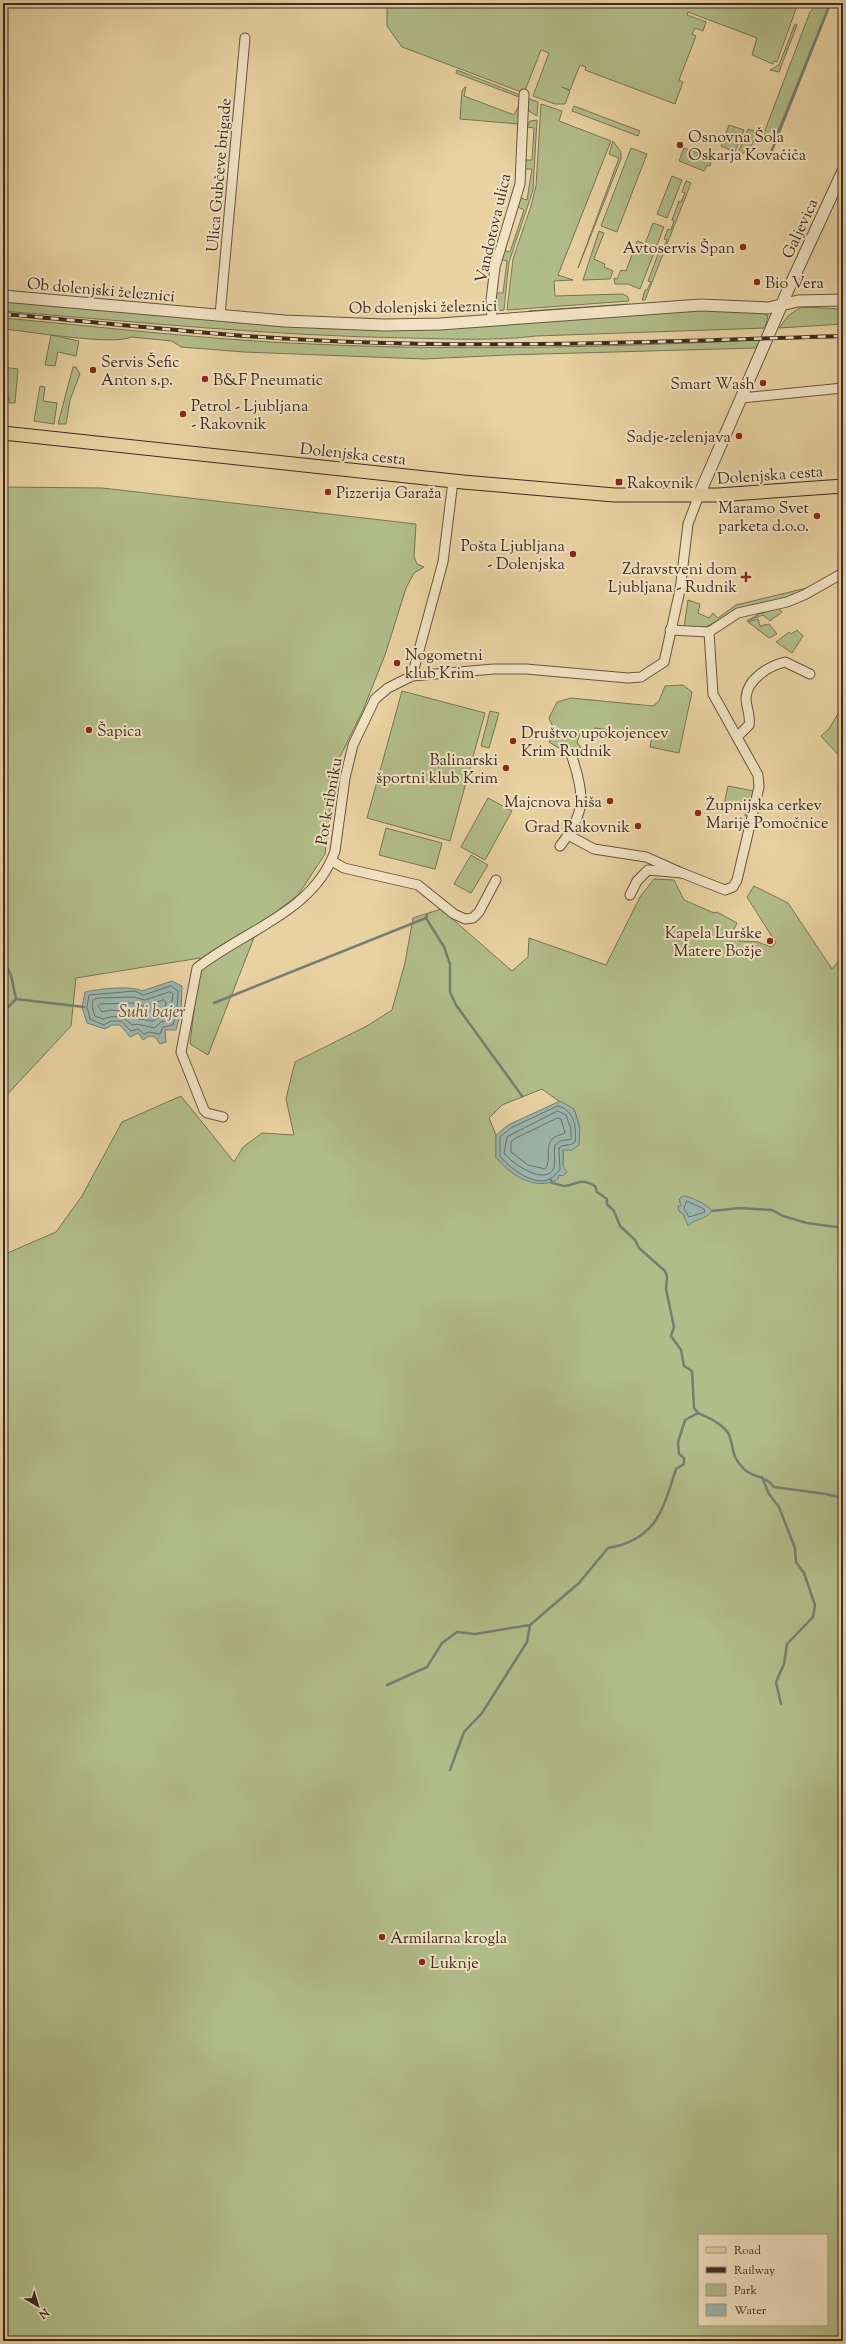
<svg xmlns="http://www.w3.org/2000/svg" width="846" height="2344" font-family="'Sorts Mill Goudy',serif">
	<rect width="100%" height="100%" fill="#e9d2a2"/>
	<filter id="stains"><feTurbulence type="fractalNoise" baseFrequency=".005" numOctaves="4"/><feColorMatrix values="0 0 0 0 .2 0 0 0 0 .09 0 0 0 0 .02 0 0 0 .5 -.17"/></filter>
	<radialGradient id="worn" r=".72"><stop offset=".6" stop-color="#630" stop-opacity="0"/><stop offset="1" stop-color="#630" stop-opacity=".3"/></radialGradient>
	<g fill="#b1bd89" stroke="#777455" fill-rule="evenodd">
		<path d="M387,3H798L777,62L774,61L773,64L752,55L757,38L688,12L687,15L706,22L703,31L695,28L692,34L696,36L679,80L683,82L675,104L585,70L586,67L580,65L570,90L562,87L570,91L565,104H555L533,96L549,53L541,50L524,93L402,47L387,26Z"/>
		<path d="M819,3H830L775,138L764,133L810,12Z"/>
		<path d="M795,24L797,25L779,72L770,70L779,65Z"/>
		<path d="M457,70L520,95L519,97L456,73Z"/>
		<path d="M465,87H466L464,96L514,115L519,105V124L460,119L462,91Z"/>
		<path d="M527,98L538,102L537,116L529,111Z"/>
		<path d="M541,104L562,111L559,121L611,141L558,275L573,280L554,281L555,296L623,294L628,297L629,301L507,310L513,259L531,206L536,186Z"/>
		<path d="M574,106L640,131L638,136L572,111Z"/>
		<path d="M537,120L533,190L509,262L504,310L496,311V293H503L507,261L500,259L503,250L510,252L524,210L518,207L521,198L527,200L532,169H525V160H532L534,128L527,127L530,121Z"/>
		<path d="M729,125L744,130L735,152L721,146Z"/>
		<path d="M748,129L755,131L756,134C752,144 751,155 738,153Z"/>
		<path d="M613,141L621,152V159L578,268L619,158L609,154Z"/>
		<path d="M631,148L647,154L617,232L601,226Z"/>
		<path d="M684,148L698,153L697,156L711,161L710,166L707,165L704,171L679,161Z"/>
		<path d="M672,176L682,180L667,218L657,214Z"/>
		<path d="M686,181L691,183L645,300H642L645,290H647L651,282L648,281L660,249H663L667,240L664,239L668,229L671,230L674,221L672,220L679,201L681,202L685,193L682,192Z"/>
		<path d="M653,223L664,227L640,289L628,284H615L614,278L617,279L621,270L626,271L637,241L645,244Z"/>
		<path d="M599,231L604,233L594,259L605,264L604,267L613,271L610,279L583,280Z"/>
		<path d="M3,301L284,326L355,329L701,310L763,313L768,316L765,328L536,336C494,341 452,339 410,338C274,336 138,322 3,311Z"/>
		<path d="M628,304L626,306L529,311Z"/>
		<path d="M801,307L843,309V324L779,328L788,316Z"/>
		<path d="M3,318C105,327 208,340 311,344C460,351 611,347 760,340L756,348L507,355L424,359L244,352L181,347L172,341L131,337C115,346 26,331 3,329Z"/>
		<path d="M51,335L79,341L76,356L58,352L55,366L45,365Z"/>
		<path d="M3,367L18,369L15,403H9V397H4L3,406Z"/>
		<path d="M73,367H76L80,374L70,400L66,424H58Z"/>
		<path d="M40,386L45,387L43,401L57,403L54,424L34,421Z"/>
		<path d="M3,487L102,488L416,524L414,557L417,564L424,567L414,573L406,588L385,655L363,710L335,767L325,854L298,895L259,925L208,1055L190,1044L200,958L76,978L71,1026L3,1099Z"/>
		<path d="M815,586L785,599L733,612L706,627H684L688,600L700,604L698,613L709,618L713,613L718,618L736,605Z"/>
		<path d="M778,608L782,612L770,621L763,615L747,621L759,614Z"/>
		<path d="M758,619L760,626L769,624L777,634L769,638L748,622Z"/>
		<path d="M797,630L803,636L792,653L776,642L789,632L791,634Z"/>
		<path d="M683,685L692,692L679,753L650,747L652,736L595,728L593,731L580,734L577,742L583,751L580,756L567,753L549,742L555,732L549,718L557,702L571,698L653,706L659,701L665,686Z"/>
		<path d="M402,691L485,713L450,841L367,818Z"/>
		<path d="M843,705V760L821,736L829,729Z"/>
		<path d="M490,711L499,713L489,748L481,746Z"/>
		<path d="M728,786L754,791L748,815L745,816L746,809L724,804Z"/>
		<path d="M488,798L512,811L485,860L461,847Z"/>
		<path d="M386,828L442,843L435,869L379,855Z"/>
		<path d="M471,855L488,865L471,893L454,884Z"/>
		<path d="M654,879L674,880L684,900L714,913L717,912L737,923L733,931L740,941L758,942L771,947L776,943L747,897L754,886L788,903L832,969L843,956V2341H3V1255L56,1232L82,1196L122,1122L181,1096L234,1162L243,1147L262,1133L294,1135L286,1099L295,1062L367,1026L392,1010L405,963L413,918L441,909L512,971L528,957L529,938L606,965L640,897ZM542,1089L560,1102L574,1109L580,1128L563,1149V1166L559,1175C542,1178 528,1185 515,1173C508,1167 501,1164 496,1157V1135L489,1118L502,1105ZM699,2235H827V2325H699Z"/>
	</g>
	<g fill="#9ab6ae" stroke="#757e76">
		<path d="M172,981L182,986L181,1011L176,1030H165L166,1042L160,1044L155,1037L149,1036L143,1040L138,1033L130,1037L120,1025H112L105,1029L87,1023L82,1007L85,992C97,989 132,985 142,991Z"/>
		<path d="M560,1101L574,1109L580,1128L579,1145L572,1150H563V1166L567,1172L563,1176L559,1175L558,1179C536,1192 510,1175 496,1157V1135L508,1125Z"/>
		<path d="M683,1196C691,1197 707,1204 712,1211C706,1220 695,1218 688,1226L683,1214L679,1211L678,1206H681L679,1199Z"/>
	</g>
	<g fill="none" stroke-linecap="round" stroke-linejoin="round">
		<g stroke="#6c7068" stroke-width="1">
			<path d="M171,986L178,991L177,1011L173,1025L163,1027L160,1034L149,1032L144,1034L138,1029L131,1031L121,1021H111L104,1025L90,1019L87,1007L89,995L135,991L143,995Z"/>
			<path d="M170,992L173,994L169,1020L161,1022L155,1028C147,1027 140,1023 132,1025C122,1015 115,1015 103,1019L95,1016L92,1007L93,1000L98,998L134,997L144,1000Z"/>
			<path d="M164,1000L166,1002L165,1014L152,1021L134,1018L123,1011L110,1010L102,1012L98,1006L100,1004L132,1003L143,1006Z"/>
			<path d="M558,1106C574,1110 577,1127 575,1142C570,1147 564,1143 559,1148L560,1170C555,1174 551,1181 542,1181C527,1181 509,1167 500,1156V1137L511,1128Z"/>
			<path d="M558,1111L566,1115L571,1129V1139L560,1141L555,1145C553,1152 556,1161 554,1168C546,1187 511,1163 504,1153L507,1137Z"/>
			<path d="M558,1118L561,1119L565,1133C561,1135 557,1135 553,1138C544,1147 552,1160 545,1169L528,1165L511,1152V1142L516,1138Z"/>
			<path d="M687,1201L704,1209L705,1212L689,1217L684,1209Z"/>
		</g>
		<g stroke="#757e76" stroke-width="2.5">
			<path d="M768,160L830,4"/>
			<path d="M427,915L426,918L444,947L450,964V992L456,1005L522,1096"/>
			<path d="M3,959L11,975L16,999"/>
			<path d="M214,1003L426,918"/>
			<path d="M3,1012L16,999L84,1007"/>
			<path d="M712,1211L739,1208L772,1210L783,1216L807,1223L843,1228"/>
			<path d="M698,1413C709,1418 726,1425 730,1437C734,1451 732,1457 743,1468C751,1478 766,1475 774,1487L826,1494L843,1498"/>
			<path d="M762,1477L769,1494L779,1507L795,1548L796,1562L804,1573L815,1605L813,1617L787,1644L784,1664L776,1682L781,1704"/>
			<path d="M387,1685L427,1667L442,1643L457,1632L475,1634L530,1625L579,1583L608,1548C656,1540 663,1510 676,1469L684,1464V1458L679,1454L678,1442L685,1420L698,1413L694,1408L692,1371L684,1366L681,1350L671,1336L674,1327L666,1289L667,1276L665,1271L639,1248L635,1240L620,1226L614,1211L607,1204V1199L597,1192L595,1186C578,1177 578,1185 564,1186C561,1186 556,1183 552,1183L551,1180"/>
			<path d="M450,1770L464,1732L482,1713L527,1642L530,1625"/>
		</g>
		<g stroke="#685441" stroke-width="11">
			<g id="minor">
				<path d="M220,315L245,38"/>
				<path d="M492,321L491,300L495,267L520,184L524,94"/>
				<path d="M742,398L843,388"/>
				<path d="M670,630L709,632L738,613L787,602L804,595L843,573"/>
				<path d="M412,676L443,562L453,481"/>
				<path d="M737,737L749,725C751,716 746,707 746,698C747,679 769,666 785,662L810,674"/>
				<path d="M568,835L594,849L646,857L682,873L648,870L637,881L630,895"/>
				<path d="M560,846C586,813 585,795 572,757"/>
				<path d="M332,861L344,868L418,885L454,914L465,919L473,918L479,912L496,880"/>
				<path d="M682,873L725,890L733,887L737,880L759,787L758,775L713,694L709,632"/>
				<path d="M223,1117L207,1113L204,1110L181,1052L197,968C243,931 314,912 335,851L345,778L353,745L375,699L388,688L412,676L494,669H526L628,678L641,677L664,662L680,590L688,524L699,495"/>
			</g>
		</g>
		<g stroke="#685441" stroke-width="13">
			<g id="tertiary">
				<path d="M3,296L284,321L384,325L440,324L701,305L768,308L798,301L843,300"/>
				<path d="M699,495L788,290L843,171"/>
			</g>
		</g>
		<g stroke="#3d2a21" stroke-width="15">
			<path id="primary" d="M3,433L463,482L614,495H718L843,486"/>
		</g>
		<use href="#minor" stroke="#f1e2c3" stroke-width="9"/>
		<use href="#tertiary" stroke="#f1e2c3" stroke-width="11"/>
		<use href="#primary" stroke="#e9d2a2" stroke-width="13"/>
		<g stroke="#3d2a21" stroke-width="4">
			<path id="rail" d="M3,314C119,324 236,338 353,342C516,348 680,341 843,336"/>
		</g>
		<use href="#rail" stroke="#f1e2c3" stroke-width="2.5" stroke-dasharray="8" stroke-linecap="butt"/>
	</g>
	<g fill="#8f2418" stroke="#f1e2c3" stroke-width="1.5">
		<circle cx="680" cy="145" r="4"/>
		<circle cx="743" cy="247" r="4"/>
		<circle cx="757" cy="282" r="4"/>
		<circle cx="93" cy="370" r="4"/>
		<circle cx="205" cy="379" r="4"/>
		<circle cx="763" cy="383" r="4"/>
		<circle cx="183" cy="414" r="4"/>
		<circle cx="739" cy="436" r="4"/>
		<rect x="615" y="478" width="8" height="8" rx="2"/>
		<circle cx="328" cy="492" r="4"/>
		<circle cx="817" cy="516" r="4"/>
		<circle cx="573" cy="554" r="4"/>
		<path d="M744 571h4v4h4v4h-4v4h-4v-4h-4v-4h4z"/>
		<circle cx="397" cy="663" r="4"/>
		<circle cx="89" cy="730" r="4"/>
		<circle cx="513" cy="741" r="4"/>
		<circle cx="506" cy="768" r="4"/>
		<circle cx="610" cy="801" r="4"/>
		<circle cx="698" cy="813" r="4"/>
		<circle cx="638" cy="826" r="4"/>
		<circle cx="770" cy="941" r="4"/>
		<circle cx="382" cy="1937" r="4"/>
		<circle cx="422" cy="1962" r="4"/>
	</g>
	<g text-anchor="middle" stroke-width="4" stroke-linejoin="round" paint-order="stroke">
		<g font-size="16" fill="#3d2a21" stroke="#f1e2c3" text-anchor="start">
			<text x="688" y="142">Osnovna Šola<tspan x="688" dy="18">Oskarja Kovačiča</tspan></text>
			<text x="735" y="253" text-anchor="end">Avtoservis Špan</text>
			<text x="765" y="288">Bio Vera</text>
			<text x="101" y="367">Servis Šefic<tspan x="101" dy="18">Anton s.p.</tspan></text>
			<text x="213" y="385">B&amp;F Pneumatic</text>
			<text x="755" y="389" text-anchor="end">Smart Wash</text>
			<text x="191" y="411">Petrol - Ljubljana<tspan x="191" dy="18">- Rakovnik</tspan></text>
			<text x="731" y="442" text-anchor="end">Sadje-zelenjava</text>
			<text x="627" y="488">Rakovnik</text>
			<text x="336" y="498">Pizzerija Garaža</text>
			<text x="809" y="513" text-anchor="end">Maramo Svet<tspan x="809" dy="18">parketa d.o.o.</tspan></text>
			<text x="565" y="551" text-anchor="end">Pošta Ljubljana<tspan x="565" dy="18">- Dolenjska</tspan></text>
			<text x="737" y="574" text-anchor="end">Zdravstveni dom<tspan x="737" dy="18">Ljubljana - Rudnik</tspan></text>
			<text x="405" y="660">Nogometni<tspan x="405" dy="18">klub Krim</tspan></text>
			<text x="97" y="736">Šapica</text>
			<text x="521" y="738">Društvo upokojencev<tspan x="521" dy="18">Krim Rudnik</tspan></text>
			<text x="498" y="765" text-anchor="end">Balinarski<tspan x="498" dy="18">športni klub Krim</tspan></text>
			<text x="602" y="807" text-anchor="end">Majcnova hiša</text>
			<text x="706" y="810">Župnijska cerkev<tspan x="706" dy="18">Marije Pomočnice</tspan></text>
			<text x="630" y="832" text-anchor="end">Grad Rakovnik</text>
			<text x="762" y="938" text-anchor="end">Kapela Lurške<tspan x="762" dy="18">Matere Božje</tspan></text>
			<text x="390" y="1943">Armilarna krogla</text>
			<text x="430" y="1968">Luknje</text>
		</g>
		<g font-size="16" fill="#3d2a21" stroke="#f1e2c3">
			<text transform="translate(218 175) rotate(-85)" y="6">Ulica Gubčeve brigade</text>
			<text transform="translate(492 228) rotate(-77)" y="6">Vandotova ulica</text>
			<text transform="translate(799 228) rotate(-65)" y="6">Galjevica</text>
			<text transform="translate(101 289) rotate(5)" y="6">Ob dolenjski železnici</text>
			<text transform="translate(423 306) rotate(-1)" y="6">Ob dolenjski železnici</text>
			<text transform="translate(353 453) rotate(6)" y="6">Dolenjska cesta</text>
			<text transform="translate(770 474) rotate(-4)" y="6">Dolenjska cesta</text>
			<text transform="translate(328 801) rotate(-80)" y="6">Pot k ribniku</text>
		</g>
		<g font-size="17" font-style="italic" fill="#544d44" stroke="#f1e2c3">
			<text x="152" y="1017">Suhi bajer</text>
		</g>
	</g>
	<rect width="846" height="2344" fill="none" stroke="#e9d2a2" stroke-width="16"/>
	<rect x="4" y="4" width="838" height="2336" fill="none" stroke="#3d2a21" stroke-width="2"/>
	<rect x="8" y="8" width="830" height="2328" fill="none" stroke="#3d2a21"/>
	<rect x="698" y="2234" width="130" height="92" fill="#f1e2c3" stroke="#a99882"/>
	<rect x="706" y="2247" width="20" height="6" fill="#e9d2a2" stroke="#a99882"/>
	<text x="734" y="2254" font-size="12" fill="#3d2a21">Road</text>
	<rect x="706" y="2267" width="20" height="6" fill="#3d2a21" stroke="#a99882"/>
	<text x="734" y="2274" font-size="12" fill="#3d2a21">Railway</text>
	<rect x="706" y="2284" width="20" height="12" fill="#b1bd89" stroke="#a99882"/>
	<text x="734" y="2294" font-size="12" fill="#3d2a21">Park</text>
	<rect x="706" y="2304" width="20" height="12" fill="#9ab6ae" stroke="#a99882"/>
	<text x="734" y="2314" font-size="12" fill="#3d2a21">Water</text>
	<g transform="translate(38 2306) rotate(142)" stroke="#f1e2c3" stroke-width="3" paint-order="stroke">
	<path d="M0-3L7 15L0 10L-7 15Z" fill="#3d2a21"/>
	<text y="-6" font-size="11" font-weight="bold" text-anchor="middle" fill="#3d2a21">N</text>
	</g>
	<rect width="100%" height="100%" filter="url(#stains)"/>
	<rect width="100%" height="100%" fill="url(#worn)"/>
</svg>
